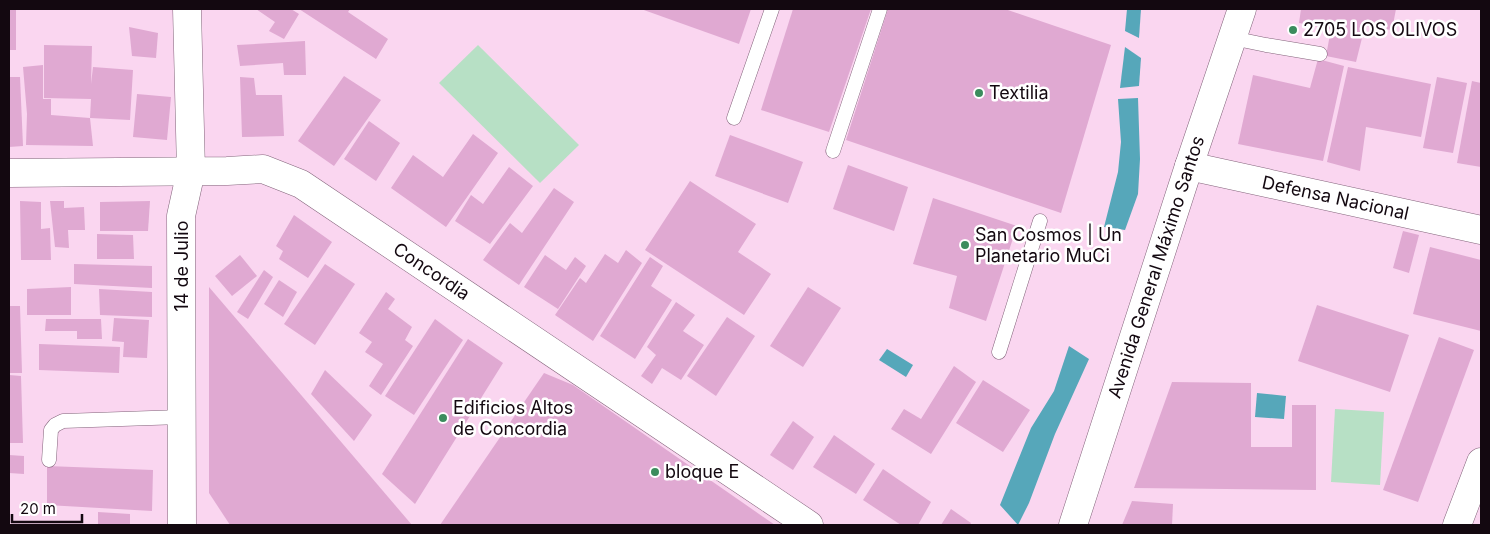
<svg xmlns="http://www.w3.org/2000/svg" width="1490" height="534" font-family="Inter,sans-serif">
	<rect width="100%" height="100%" fill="#fad6f0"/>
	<g fill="#b7e0c5">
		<path d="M478,45L579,145L540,183L439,83Z"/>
		<path d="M1335,409L1384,412L1380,485L1331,482Z"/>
	</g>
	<g fill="#56a7ba">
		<path d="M1127,9H1141L1139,38L1125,31Z"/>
		<path d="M1125,47L1141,58L1139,86L1120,88Z"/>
		<path d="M1138,98L1140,159L1138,194L1125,230L1104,227L1118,172L1121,142L1118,99Z"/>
		<path d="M1069,346L1089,359L1055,434L1029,503L1018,525L1000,505L1031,428L1054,391Z"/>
		<path d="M887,349L913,365L906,377L879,360Z"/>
		<path d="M1257,393L1286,396L1284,419L1255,417Z"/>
	</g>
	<g fill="#e0a9d2">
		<rect x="9" y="9" width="7" height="41"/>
		<path d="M256,9H291L299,14L284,39L269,31L275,22Z"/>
		<path d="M299,9H350L348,12L388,39L376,59Z"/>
		<path d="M641,9H751L739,44Z"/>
		<path d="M793,9H871L829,132L761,110Z"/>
		<path d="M888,9H1005L1111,45L1061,213L846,140Z"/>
		<path d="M1301,9H1396L1392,30L1365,26L1356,62L1326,56L1331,29L1299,23Z"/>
		<path d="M129,27L158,33L156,58L132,56Z"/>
		<path d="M305,41L306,75H284L283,63L240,66L237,45Z"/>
		<path d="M44,45L92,46L91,84L93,67L133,70L130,120L90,118L93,146L26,145L27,114L23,67L43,65V99H51V115L90,118L91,99L44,98Z"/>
		<path d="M1318,59L1344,66L1323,161L1238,144L1253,75L1310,88Z"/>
		<path d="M1348,67L1431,84L1421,137L1366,127L1360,171L1327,162Z"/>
		<path d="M344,76L381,100L334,166L298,141Z"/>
		<path d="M9,77H20L23,146L9,147Z"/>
		<path d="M240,77L254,78L256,95H282L284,136L242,137Z"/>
		<path d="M1437,77L1467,83L1453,153L1423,148Z"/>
		<path d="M1472,81L1481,83V167L1457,163Z"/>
		<path d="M137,94L171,97L167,140L133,137Z"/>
		<path d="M369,121L400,143L376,181L344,159Z"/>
		<path d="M473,134L498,153L446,227L391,188L413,155L443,177Z"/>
		<path d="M730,135L803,162L788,203L715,176Z"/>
		<path d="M848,165L908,187L894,231L833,209Z"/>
		<path d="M509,167L533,186L490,244L455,221L471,195L483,204Z"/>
		<path d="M690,181L756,224L738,252L771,274L744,315L645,250Z"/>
		<path d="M554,188L574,202L519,285L483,260L510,223L522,233Z"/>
		<path d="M933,198L1017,226L986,321L949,308L957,276L913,264Z"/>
		<path d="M20,201L41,202V229L50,228L51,260H21Z"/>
		<path d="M50,201H64V208L84,207L85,230H68L69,248L55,247Z"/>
		<path d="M150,201L148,231H100V202Z"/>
		<path d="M294,215L332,242L308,278L279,259L283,251L276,246Z"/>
		<path d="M1403,231L1419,235L1409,273L1393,268Z"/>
		<path d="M97,234L133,235L134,259H97Z"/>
		<path d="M1430,247L1481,260V331L1413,314Z"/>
		<path d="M626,250L642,263L593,341L555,315L580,278L586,283L605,254L618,263Z"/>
		<path d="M240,255L257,276L232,296L215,276Z"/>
		<path d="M545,255L566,270L575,257L586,266L558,309L524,287Z"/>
		<path d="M650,257L663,266L651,286L672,300L635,359L600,336Z"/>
		<path d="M74,264L152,266V288L74,284Z"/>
		<path d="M325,264L355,284L315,345L284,324Z"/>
		<path d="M264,270L273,277L248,319L237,312Z"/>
		<path d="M279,280L297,292L283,317L264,304Z"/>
		<path d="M71,287V315H27V289Z"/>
		<path d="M209,287L412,525H230L209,493Z"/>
		<path d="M808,287L841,308L803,367L770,346Z"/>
		<path d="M99,289L152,292V317L100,315Z"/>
		<path d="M386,292L395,299L388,309L412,327L405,340L413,346L381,395L369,386L383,364L365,352L372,342L359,333Z"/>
		<path d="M676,302L695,315L683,331L704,345L681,380L662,368L652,384L641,376L656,355L647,347Z"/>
		<path d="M1317,305L1409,335L1390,392L1298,361Z"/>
		<path d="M9,306H20L22,373H9Z"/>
		<path d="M727,317L755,336L716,396L687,376Z"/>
		<path d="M114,318L149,320L147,358L123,357L124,342L112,341Z"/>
		<path d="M46,319H101L102,339H77V331H45Z"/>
		<path d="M435,319L463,340L414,415L385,396Z"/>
		<path d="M1439,337L1474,350L1418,502L1383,490Z"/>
		<path d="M468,339L503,363L415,504L382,474Z"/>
		<path d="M39,344L120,347L119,373L39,370Z"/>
		<path d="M954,366L976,382L931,454L891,429L904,409L921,419Z"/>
		<path d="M325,370L372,415L354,441L311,394Z"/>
		<path d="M544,373L573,385L775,525H440Z"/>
		<path d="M9,375L21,376L23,443H9Z"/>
		<path d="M983,380L1030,410L1003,452L956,423Z"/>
		<path d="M1172,382L1251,383V447H1292V405H1316V490L1134,488Z"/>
		<path d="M793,421L814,437L793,470L770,455Z"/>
		<path d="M834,435L875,464L856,494L813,467Z"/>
		<path d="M9,455L24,456V474L9,473Z"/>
		<path d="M47,466L153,470L152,511L47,505Z"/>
		<path d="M883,469L931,502L918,525H901L863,500Z"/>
		<path d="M1132,501L1173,504L1172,525H1122Z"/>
		<path d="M951,509L971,523L970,525H941Z"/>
		<path d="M98,512L130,514V525H98Z"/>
	</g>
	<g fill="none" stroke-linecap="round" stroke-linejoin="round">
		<g stroke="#83647b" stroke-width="15">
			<g id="lane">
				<path d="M1232,38L1266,45L1320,54"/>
				<path d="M734,118L772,9"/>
				<path d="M833,151L880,9"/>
				<path d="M999,352L1040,221"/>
				<path d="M49,460L51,430L55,425L63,421L181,417"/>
			</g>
		</g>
		<g stroke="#83647b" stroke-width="29">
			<g id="street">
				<path id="s1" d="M1189,166L1481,230"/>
				<path id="s2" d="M9,173L227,171L263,169L301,184L809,525"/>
				<path d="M182,525L181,216L191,171L187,9"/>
				<path d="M1457,525L1481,462"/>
			</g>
		</g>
		<g stroke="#83647b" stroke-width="29">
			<g id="primary">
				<path id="s3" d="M1073,525L1189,166L1242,9"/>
			</g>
		</g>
		<use href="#lane" stroke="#fff" stroke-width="14"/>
		<use href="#street" stroke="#fff" stroke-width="28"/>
		<use href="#primary" stroke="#fff" stroke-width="28"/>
	</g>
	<g fill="#3b8c5d" stroke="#fff" stroke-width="2">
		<circle cx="1293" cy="30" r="5"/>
		<circle cx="979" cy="93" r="5"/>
		<circle cx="965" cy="245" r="5"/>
		<circle cx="443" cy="418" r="5"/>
		<circle cx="655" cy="472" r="5"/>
	</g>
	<g text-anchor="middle" stroke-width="5" stroke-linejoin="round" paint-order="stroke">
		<g font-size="18" fill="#130810" stroke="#fff" text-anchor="start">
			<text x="1303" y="36">2705 LOS OLIVOS</text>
			<text x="989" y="99">Textilia</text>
			<text x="975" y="241">San Cosmos | Un<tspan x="975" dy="21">Planetario MuCi</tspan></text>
			<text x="453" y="414">Edificios Altos<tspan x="453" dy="21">de Concordia</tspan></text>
			<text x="665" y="478">bloque E</text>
		</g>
		<g font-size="18" fill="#130810" stroke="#fff">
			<text dy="6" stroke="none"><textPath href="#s1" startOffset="150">Defensa Nacional</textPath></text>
			<text transform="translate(182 266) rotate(-90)" y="6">14 de Julio</text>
			<text dy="6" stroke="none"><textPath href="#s3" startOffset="271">Avenida General Máximo Santos</textPath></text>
			<text dy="6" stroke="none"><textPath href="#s2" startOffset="452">Concordia</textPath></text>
		</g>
	</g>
	<rect width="1490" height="534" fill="none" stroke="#130810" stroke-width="20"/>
	<path d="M12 514v8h70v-8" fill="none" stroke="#130810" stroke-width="2.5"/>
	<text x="20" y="514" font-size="15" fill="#130810" stroke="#ffffff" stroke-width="4" paint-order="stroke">20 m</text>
</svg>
